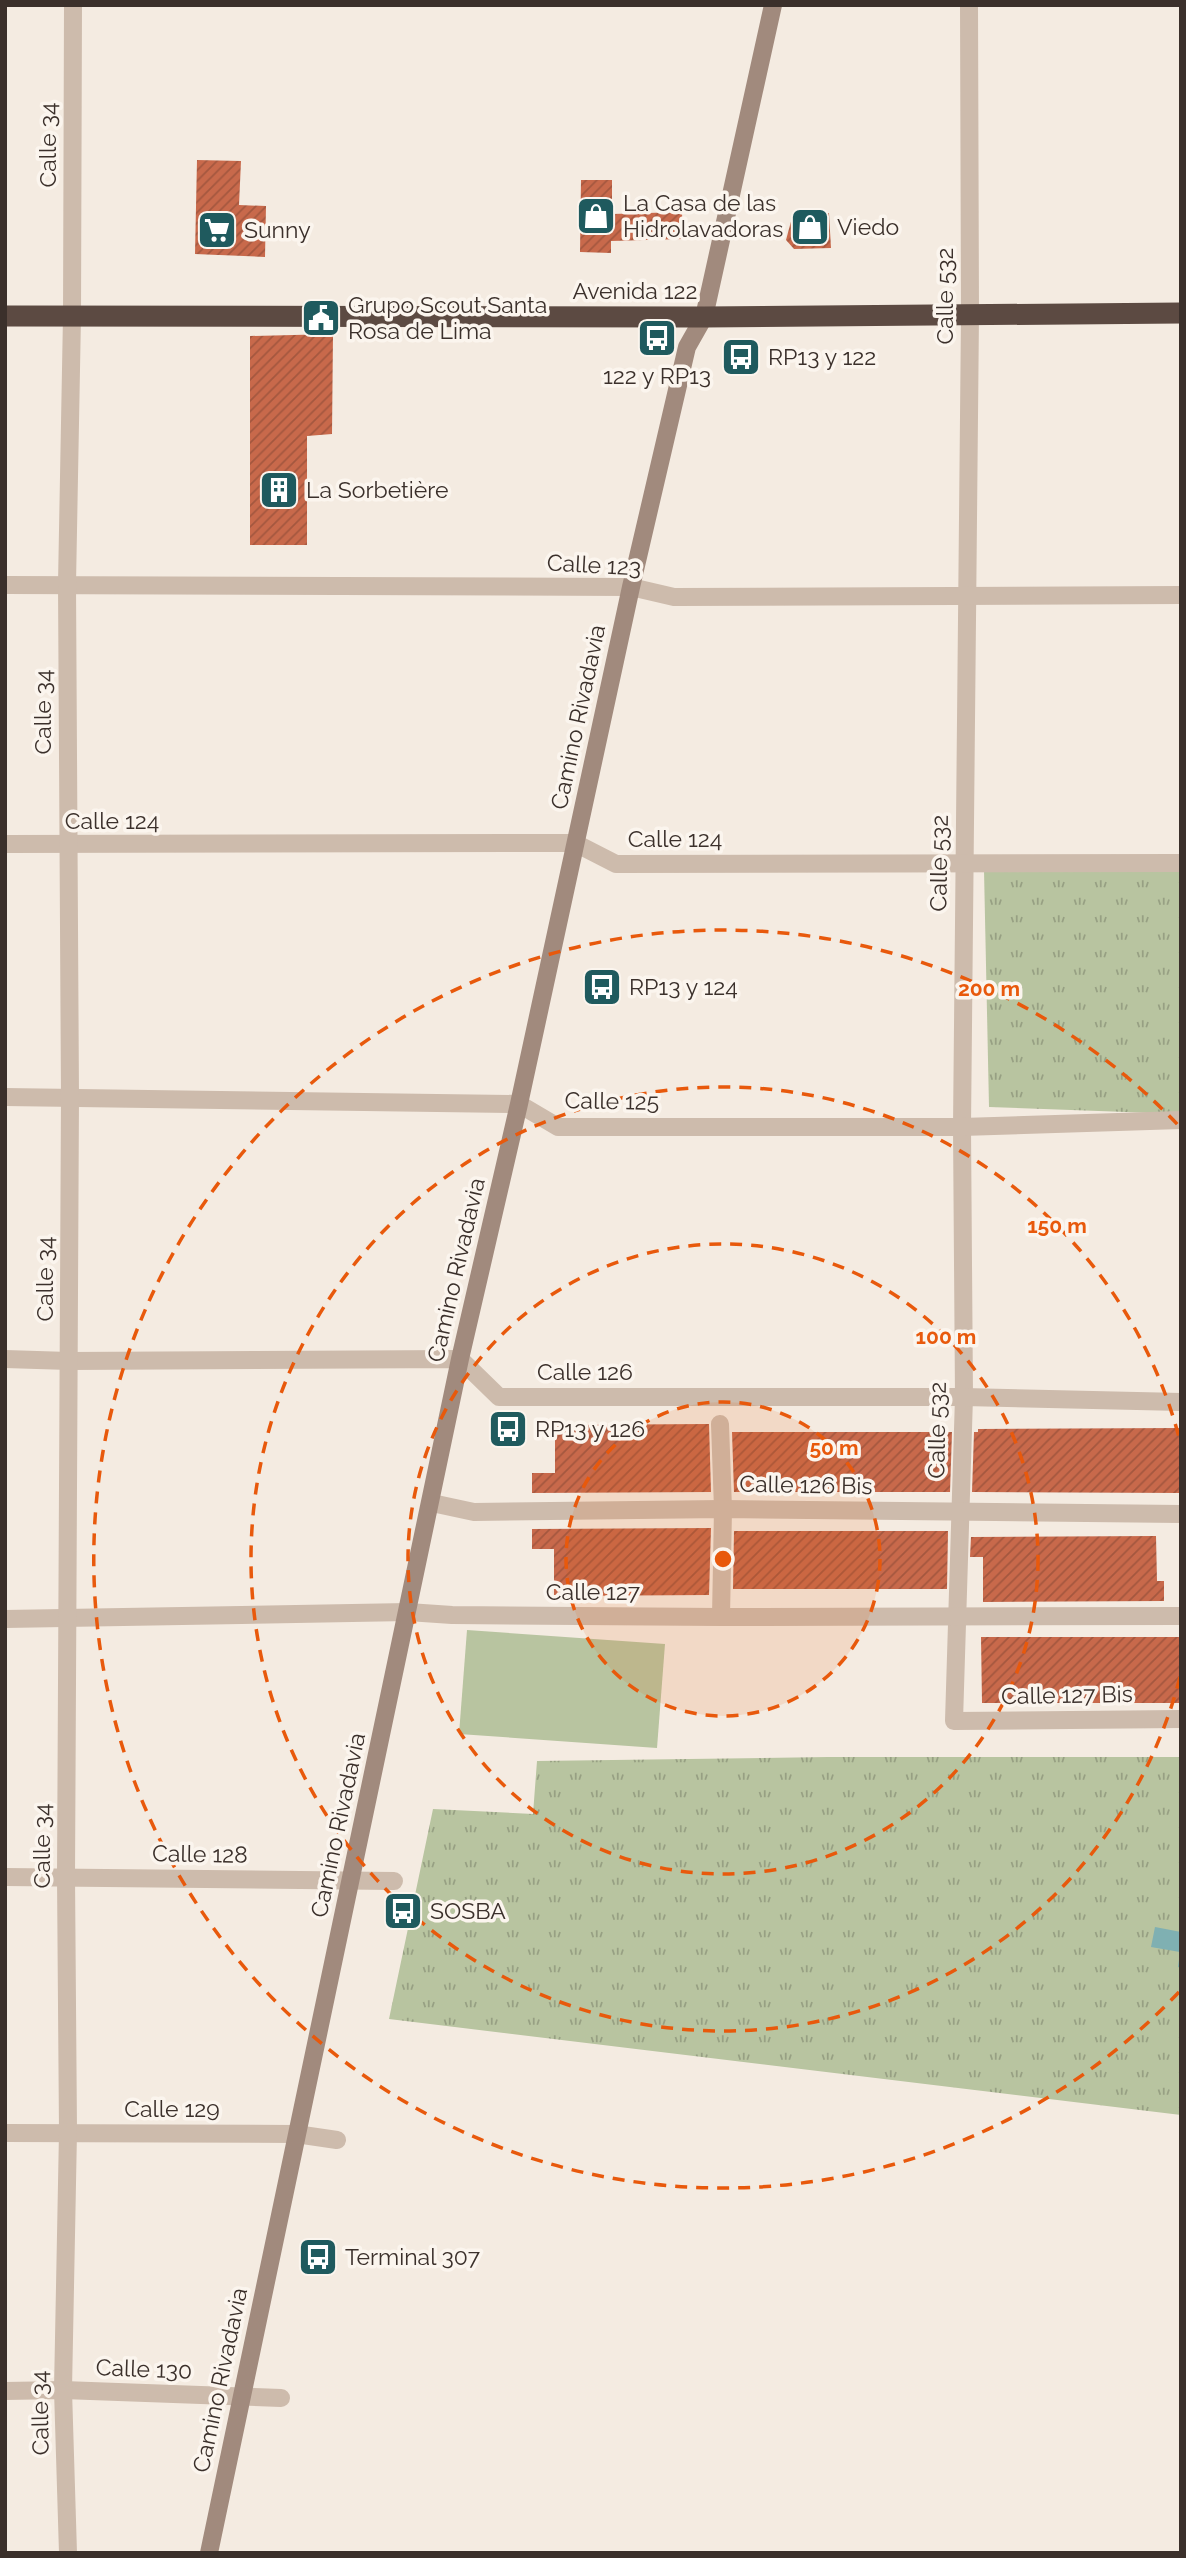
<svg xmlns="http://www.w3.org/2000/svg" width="1186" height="2558" font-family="Raleway,sans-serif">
	<defs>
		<pattern id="grass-tufts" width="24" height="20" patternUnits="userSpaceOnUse" patternTransform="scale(1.75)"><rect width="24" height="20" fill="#b8c4a0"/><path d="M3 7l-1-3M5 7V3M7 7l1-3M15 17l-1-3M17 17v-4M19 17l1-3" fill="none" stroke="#97a083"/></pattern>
		<pattern id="building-hatch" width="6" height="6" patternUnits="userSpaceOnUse" patternTransform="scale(1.75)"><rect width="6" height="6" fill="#c8694b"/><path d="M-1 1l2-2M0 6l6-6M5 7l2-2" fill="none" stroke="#a4573f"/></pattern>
	</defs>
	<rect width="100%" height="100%" fill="#f4ebe1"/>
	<g fill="url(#grass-tufts)">
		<path d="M984,870L1181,871V1114L989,1107Z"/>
		<path d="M828,1757H1181V2115L389,2019L433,1809L533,1814L537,1761Z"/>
	</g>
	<path fill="#b8c4a0" d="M467,1630L665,1644L657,1748L459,1734Z"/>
	<path fill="#7fb0b2" d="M1155,1927L1181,1932V1967H1178L1180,1952L1151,1947Z"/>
	<g fill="url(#building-hatch)">
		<path d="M197,160L241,161L239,205L266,206L265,257L195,254Z"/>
		<path d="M581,180H612V214L682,212L683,239L611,241V253L580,252Z"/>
		<path d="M829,213L831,248L794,249L786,240L793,214Z"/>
		<path d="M333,334L332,434L307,436V545H250V336Z"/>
		<path d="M709,1424L711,1492L532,1493V1473H555V1425Z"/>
		<path d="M1181,1428V1493L972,1492L974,1432H978V1429Z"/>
		<path d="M732,1432H952L950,1492H734Z"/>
		<path d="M711,1528L709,1595L554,1596V1549H532V1529Z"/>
		<path d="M734,1531H948L947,1589H733Z"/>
		<path d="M1156,1536L1157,1581H1164V1601L983,1602V1557H970L971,1537Z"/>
		<path d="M981,1637H1181V1703H982Z"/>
	</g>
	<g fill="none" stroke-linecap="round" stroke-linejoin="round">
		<g stroke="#cdbbac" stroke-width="18">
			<path d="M969,5L970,315L962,1127L964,1397L954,1721L1181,1719"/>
			<path d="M5,585L631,587L674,597L1181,595"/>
			<path d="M5,844L575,843L616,864L1181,863"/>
			<path d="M5,1097L519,1104L558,1127H962L1181,1120"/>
			<path d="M5,1359L69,1361L460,1359L499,1397H964L1181,1402"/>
			<path d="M720,1424L723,1509L721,1617"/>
			<path d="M432,1503L474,1512L723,1509L1181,1514"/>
			<path d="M5,1619L408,1612L452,1615L721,1617L1181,1616"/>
			<path d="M5,1877L394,1881"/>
			<path d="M5,2133L296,2134L337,2140"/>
			<path d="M5,2391L63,2390L281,2398"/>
			<path d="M68,2553L63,2390L68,2132L66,1877L70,1097L67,584L72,316L73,5"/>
		</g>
		<path stroke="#a18a7d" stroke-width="18" d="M209,2553L460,1359L519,1104L631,587L687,347L704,317L773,5"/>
		<path stroke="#5c4a42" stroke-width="21" d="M5,316L704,317L1181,313"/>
	</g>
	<circle cx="723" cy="1559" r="157" fill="#e8590c" fill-opacity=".12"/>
	<g fill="none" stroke="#e8590c" stroke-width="3.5" stroke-dasharray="12 9">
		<circle cx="723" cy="1559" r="157"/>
		<circle cx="723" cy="1559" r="315"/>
		<path d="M1180 1677A472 472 0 1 1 1180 1441"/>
		<path d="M1179 1992A629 629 0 1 1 1179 1126"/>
	</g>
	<defs>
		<g id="shop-square" transform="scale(2.0125)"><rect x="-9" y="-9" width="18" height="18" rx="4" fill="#1f5a5e" stroke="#fbf5ee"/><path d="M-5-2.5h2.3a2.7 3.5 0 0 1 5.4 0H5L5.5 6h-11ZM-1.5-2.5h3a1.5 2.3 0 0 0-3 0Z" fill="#fff"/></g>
		<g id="supermarket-square" transform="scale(2.0125)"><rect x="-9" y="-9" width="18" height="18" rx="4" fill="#1f5a5e" stroke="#fbf5ee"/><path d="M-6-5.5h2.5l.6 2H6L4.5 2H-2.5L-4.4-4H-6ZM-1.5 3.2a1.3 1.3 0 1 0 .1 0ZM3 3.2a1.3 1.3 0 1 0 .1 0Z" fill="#fff"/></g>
		<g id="civic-square" transform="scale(2.0125)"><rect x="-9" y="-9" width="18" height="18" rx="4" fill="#1f5a5e" stroke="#fbf5ee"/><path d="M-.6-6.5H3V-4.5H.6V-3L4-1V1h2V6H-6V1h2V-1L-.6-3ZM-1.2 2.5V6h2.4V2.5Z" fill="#fff"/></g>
		<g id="bus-square" transform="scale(2.0125)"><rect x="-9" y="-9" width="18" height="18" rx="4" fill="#1f5a5e" stroke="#fbf5ee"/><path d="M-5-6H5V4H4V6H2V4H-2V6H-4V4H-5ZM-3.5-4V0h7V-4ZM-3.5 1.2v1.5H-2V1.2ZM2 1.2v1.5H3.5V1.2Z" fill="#fff"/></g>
		<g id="building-square" transform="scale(2.0125)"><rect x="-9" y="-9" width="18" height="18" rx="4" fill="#1f5a5e" stroke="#fbf5ee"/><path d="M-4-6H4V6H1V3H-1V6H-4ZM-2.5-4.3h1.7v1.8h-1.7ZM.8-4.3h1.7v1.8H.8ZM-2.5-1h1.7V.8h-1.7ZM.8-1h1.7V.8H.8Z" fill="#fff"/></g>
	</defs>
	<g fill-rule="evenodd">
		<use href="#shop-square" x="596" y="216"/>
		<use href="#shop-square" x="810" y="227"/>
		<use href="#supermarket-square" x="217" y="230"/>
		<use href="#civic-square" x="321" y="318"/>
		<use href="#bus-square" x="657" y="338"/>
		<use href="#bus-square" x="741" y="357"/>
		<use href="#building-square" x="279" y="490"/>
		<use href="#bus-square" x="602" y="987"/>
		<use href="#bus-square" x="508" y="1429"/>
		<use href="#bus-square" x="403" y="1911"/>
		<use href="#bus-square" x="318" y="2257"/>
	</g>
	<g text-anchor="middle" stroke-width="7" stroke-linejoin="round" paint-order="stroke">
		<g font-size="23" fill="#3b302b" stroke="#fbf5ee">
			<text transform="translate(48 145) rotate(-90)" y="8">Calle 34</text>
			<text x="635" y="299">Avenida 122</text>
			<text transform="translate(945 296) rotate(-90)" y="8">Calle 532</text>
			<text transform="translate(594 565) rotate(3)" y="8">Calle 123</text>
			<text transform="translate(43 712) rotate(-90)" y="8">Calle 34</text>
			<text transform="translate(578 717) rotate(-78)" y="8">Camino Rivadavia</text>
			<text x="112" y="829">Calle 124</text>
			<text x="675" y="847">Calle 124</text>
			<text transform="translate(939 863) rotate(-89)" y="8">Calle 532</text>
			<text transform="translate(612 1101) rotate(1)" y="8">Calle 125</text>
			<text transform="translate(456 1270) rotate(-77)" y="8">Camino Rivadavia</text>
			<text transform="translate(45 1279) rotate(-90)" y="8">Calle 34</text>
			<text x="585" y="1380">Calle 126</text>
			<text transform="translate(937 1430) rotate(-89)" y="8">Calle 532</text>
			<text transform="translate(806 1485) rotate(1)" y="8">Calle 126 Bis</text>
			<text x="593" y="1600">Calle 127</text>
			<text transform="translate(1067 1695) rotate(-1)" y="8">Calle 127 Bis</text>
			<text transform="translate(338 1825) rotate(-78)" y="8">Camino Rivadavia</text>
			<text transform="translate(42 1846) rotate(-90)" y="8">Calle 34</text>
			<text transform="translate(200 1854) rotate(1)" y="8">Calle 128</text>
			<text x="172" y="2117">Calle 129</text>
			<text transform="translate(144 2369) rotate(2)" y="8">Calle 130</text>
			<text transform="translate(220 2380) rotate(-78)" y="8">Camino Rivadavia</text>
			<text transform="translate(40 2413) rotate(-91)" y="8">Calle 34</text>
		</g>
		<g font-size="23" fill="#3b302b" stroke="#fbf5ee" text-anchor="start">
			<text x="623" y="211">La Casa de las<tspan x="623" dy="26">Hidrolavadoras</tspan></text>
			<text x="837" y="235">Viedo</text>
			<text x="244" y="238">Sunny</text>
			<text x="348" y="313">Grupo Scout Santa<tspan x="348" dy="26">Rosa de Lima</tspan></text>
			<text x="768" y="365">RP13 y 122</text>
			<text x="657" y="384" text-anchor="middle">122 y RP13</text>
			<text x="306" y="498">La Sorbetière</text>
			<text x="629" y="995">RP13 y 124</text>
			<text x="535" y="1437">RP13 y 126</text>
			<text x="430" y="1919">SOSBA</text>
			<text x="345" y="2265">Terminal 307</text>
		</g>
	</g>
	<circle cx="723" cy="1559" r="10" fill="#e8590c" stroke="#fbf5ee" stroke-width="3.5"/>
	<g font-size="21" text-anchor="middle" font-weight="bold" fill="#e8590c" stroke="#fbf5ee" stroke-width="7" stroke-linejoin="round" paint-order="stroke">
		<text x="989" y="996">200 m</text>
		<text x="1057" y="1233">150 m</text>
		<text x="946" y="1344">100 m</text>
		<text x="834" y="1455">50 m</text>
	</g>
	<rect width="1186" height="2558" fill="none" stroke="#3b302b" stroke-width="14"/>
</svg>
